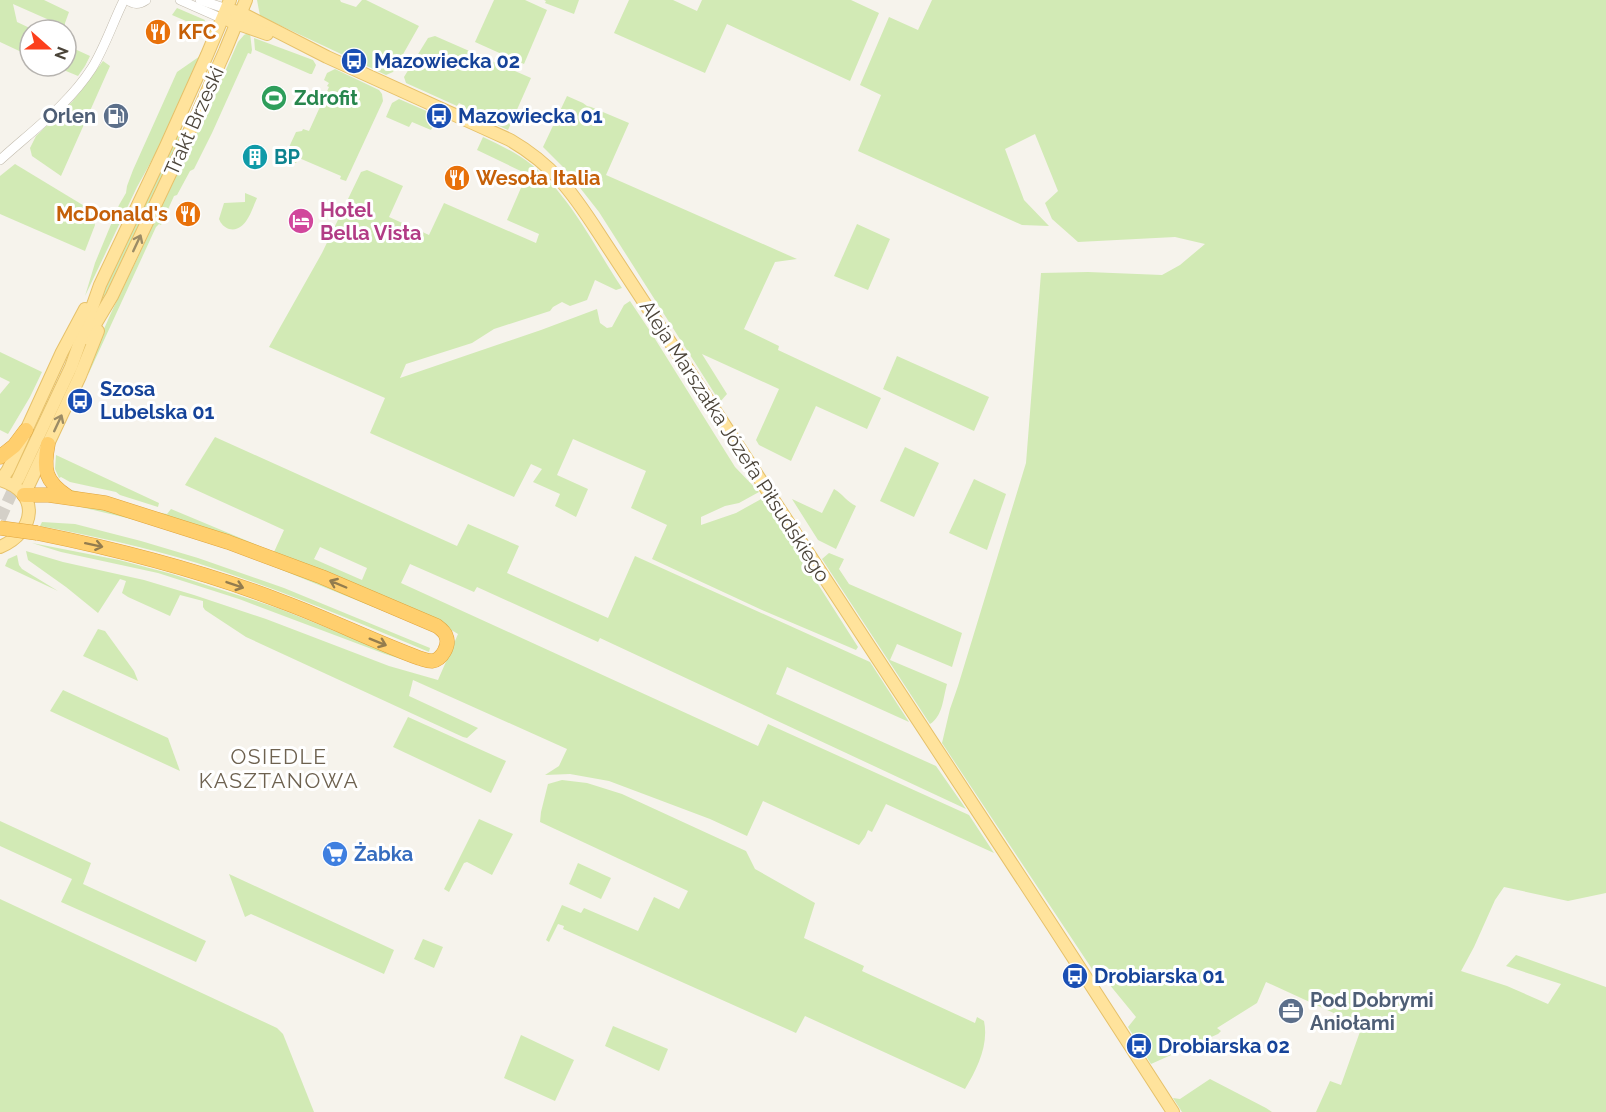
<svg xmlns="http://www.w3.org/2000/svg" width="1606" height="1112" font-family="Raleway,sans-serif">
	<rect width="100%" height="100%" fill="#f6f3ec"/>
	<g fill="#d2eab5" fill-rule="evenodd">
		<path d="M0,0H44L69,12L65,23V27L13,4L17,22L34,30H30V56L0,42Z"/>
		<path d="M257,0H340L341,2L356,7L362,0H366L419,26L393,72L386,75L260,16Z"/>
		<path d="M494,0H525L547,10L524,64L475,42Z"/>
		<path d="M544,0H579L574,14L545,3L546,1Z"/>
		<path d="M629,0H673L697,11L702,0H851L879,13L850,81L727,24L705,73L614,33Z"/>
		<path d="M932,0H1606V893L1568,901L1504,887L1495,900L1474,947L1461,971L1507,986L1548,1004L1561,984L1506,966L1516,955L1606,987V1112H1316L1330,1081L1341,1085L1362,1026L1266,982L1257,1003L1217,1028L1221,1031L1218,1034L1151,1064L1128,1027L1136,1017L1109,984H1102L942,743L950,709L958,686L1026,463L1041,273L1088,272L1162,275L1180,265L1205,244L1175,237L1078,242L1052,219L1045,203L1058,191L1035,134L1005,149L1024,200L1049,226L1022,225L858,151L881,95L860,85L889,17L918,30Z"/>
		<path d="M177,8L205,20L202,28L172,15Z"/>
		<path d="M248,33H250L252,50L251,54L248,53L212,133L194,169L190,171L177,195L174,196L161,225L159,224L156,227L88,375C99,333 120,295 138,257C171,185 207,115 238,42L244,35Z"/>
		<path d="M435,36L531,78L508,130L463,110L465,106L459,103L457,106L406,83L404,77L428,38Z"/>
		<path d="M254,38L313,60L316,65L312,74H310L255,50Z"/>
		<path d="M66,45L90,56L85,66L78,76L54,66H66Z"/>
		<path d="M203,54L162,142L137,187L85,296L95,263L119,205L126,193L127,186L133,170L177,72Z"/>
		<path d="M103,61L110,66L61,176L32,156L30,148L36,136L72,102Z"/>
		<path d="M335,69L379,90L382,94L383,101L346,181L340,179L341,176L299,158L296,163L284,158L296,132L302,131L303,129L309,131L329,87L327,86L329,83L324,80L327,73Z"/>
		<path d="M567,96L583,103L587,106L591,107L629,123L606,175L797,259L775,262L744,329L779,346L778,350L881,398L867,429L816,406L791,461L759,445L756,440L779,389L702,354L727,394L720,402L599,212L566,170L543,147Z"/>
		<path d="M399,99L438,116L431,130L412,122L409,127L386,117L392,103Z"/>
		<path d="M187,111L175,151L149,203L102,303L87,331L99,302Z"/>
		<path d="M483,137C500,145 517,153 532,165C571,197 594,246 622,288L616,290L595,280L587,300L570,306L562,302L553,307L550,311L494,329L472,343L406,364L400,378L541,330L597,309L600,323L607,328L612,327L624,305L630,301L652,334L735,467L759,492L739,503L725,506L701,517V525L736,513L763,498L858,647L856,650L762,610L652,559L667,525L631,508L646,471L573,439L557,475L588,489L576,517L555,506L560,494L533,482L542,469L531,464L514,497L370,433L385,398L269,347L322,253L361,172L367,170L403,186L389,217L429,235L444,203L536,243L539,234L507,220L527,174L477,150Z"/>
		<path d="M15,164L91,210L95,225L85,251L0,214V176Z"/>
		<path d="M245,193L257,198C252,209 246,233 229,229C224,227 221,224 219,219L224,203L245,202Z"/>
		<path d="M857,224L890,239L868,290L834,276Z"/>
		<path d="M0,352L42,372L30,397L8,434L0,430V394L10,382L0,377Z"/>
		<path d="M897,356L989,397L974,431L883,389Z"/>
		<path d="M215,437L457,546L468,524L519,546L507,573L608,618L635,556L870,662L909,722L787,667L776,694L936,766L966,809L600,638L598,642L477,587L474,592L410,564L401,583L758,746L768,724L969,815L994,853L886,804L872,832L868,830L865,837L859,845L763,801L747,836L710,819L609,781L570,774L545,775L559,766L567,749L413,680L409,696L478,728L467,738L463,737L246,637L205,610L203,607V601L180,595L170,616L128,597L122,593L126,581L120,579L98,613L66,587L28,560L26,551L63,562L144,580L194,595L266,619L389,666L438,680L458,634L448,628L70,492L68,489L156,512L167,514L171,509L274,552L284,530L185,485ZM320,547L367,568L362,580L314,559Z"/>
		<path d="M905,447L939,463L914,517L880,501Z"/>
		<path d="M56,455L159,503L158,507L120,495L116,492L70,482L61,477L59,478L55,469Z"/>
		<path d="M974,479L1006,494L987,550L949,533Z"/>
		<path d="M834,489C843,494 847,502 856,506L836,549L818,540L792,499L822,513Z"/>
		<path d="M68,504L97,507L253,555L430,630L242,554L144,522Z"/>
		<path d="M42,522L75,524L141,541L198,558L284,588L430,648L429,652C352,620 276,588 197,563C146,547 93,536 40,526Z"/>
		<path d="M32,543L119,560L172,574L250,599L280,609L420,665L385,654L239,599L158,573L61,552Z"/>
		<path d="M829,553L844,559L839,569L849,584L962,633L952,667L897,644L890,660L947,684C943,698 943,716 930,724L822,559Z"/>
		<path d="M17,555L19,565L22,569L58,591L5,566L8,559Z"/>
		<path d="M98,629L105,631L134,671L138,681L83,656Z"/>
		<path d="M63,690L168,738L180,771L50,711Z"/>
		<path d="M408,717L506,761L491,793L393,747Z"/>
		<path d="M562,780L587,783L622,794L746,851L755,869L815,903L804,938L864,966L862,971L975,1023L977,1017L984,1021C989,1045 977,1069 965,1089L805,1016L796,1033L563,929L564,926L558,924L549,942L546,940L562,905L581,913L584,908L638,931L654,897L679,909L688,891L540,822L541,812L548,784Z"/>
		<path d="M479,819L513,834L492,875L467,862L464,863L449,892L444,889Z"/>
		<path d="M0,821L91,863L83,884L206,941L196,962L61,902L72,879L0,846Z"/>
		<path d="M578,863L611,878L601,899L569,884Z"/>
		<path d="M229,874L394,950L384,974L251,914L245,917Z"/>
		<path d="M0,899L277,1028L283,1034L314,1112H0Z"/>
		<path d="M423,939L443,947L434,968L414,959Z"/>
		<path d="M613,1026L668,1049L659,1071L605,1046Z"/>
		<path d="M521,1035L574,1060L555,1101L504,1078Z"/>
		<path d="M1210,1079L1266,1108L1272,1112H1182L1173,1098L1180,1099Z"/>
	</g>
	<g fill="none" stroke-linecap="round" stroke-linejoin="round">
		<path stroke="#d4d0c8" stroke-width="12" stroke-dasharray="12 6" stroke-linecap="butt" d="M0,519L18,479"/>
		<g stroke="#c2bbae" stroke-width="10">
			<g id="minor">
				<path d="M128,0C134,5 140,4 146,0"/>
				<path d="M180,0L223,19"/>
				<path d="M200,0L227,9"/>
				<path d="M0,160C32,131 69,104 92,68C105,47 113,22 124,0"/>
			</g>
		</g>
		<g stroke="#e6c16a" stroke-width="14">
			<g id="major">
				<path d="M227,9L241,13L327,57L510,140C553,165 572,192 598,232L1052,925L1173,1112"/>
				<path d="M230,21L267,34"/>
				<path d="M87,338L112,296L178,157L225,51L246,0"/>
				<path d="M18,479L71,367L100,285L166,146L207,55L230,0"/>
				<path d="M0,480C41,492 36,532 0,547"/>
				<path d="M1,480L8,470L62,352L85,309"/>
				<path d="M24,495L80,376L98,331"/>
			</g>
		</g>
		<g stroke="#e0a43c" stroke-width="15">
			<g id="highway">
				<path d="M48,444C43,470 45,481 67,496"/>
				<path d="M0,457L14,446L26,430"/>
				<path d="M24,495H49L105,503L228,542L322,577L437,626C441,629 445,632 446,636C450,645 442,660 432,661C427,661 423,659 419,658C373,641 329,619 283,602C203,571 121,550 37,533"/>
			</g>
		</g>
		<use href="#minor" stroke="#fff" stroke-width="9"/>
		<use href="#major" stroke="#ffe39c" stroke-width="12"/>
		<use href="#highway" stroke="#ffcf6e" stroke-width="14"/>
		<g stroke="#e0a43c" stroke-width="15" stroke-linecap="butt">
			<path id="highway-bridge" d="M0,528L37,533"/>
		</g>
		<use href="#highway-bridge" stroke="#ffcf6e" stroke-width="14"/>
	</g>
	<defs><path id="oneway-shaft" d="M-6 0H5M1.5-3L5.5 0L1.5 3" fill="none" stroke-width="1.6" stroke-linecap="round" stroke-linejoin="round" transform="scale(1.5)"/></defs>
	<g stroke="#9c8c66">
		<use href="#oneway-shaft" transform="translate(137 243) rotate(-65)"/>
		<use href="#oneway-shaft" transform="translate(58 423) rotate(-65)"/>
	</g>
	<g stroke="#937c4e">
		<use href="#oneway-shaft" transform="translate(94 545) rotate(12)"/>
		<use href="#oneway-shaft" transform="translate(338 584) rotate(-157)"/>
		<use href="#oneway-shaft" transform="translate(235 585) rotate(19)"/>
		<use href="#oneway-shaft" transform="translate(378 642) rotate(22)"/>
	</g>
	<defs>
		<g id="restaurant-disc" transform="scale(1.35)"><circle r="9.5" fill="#e8710a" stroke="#fff"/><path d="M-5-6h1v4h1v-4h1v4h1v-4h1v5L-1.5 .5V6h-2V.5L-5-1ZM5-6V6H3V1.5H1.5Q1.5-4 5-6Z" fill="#fff"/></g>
		<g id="bus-disc" transform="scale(1.35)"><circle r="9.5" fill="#1a4fb4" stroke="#fff"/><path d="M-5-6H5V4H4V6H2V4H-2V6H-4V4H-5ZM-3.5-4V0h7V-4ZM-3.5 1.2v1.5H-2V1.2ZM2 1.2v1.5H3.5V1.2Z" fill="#fff"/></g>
		<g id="stadium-disc" transform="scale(1.35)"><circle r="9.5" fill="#2e9e5b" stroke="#fff"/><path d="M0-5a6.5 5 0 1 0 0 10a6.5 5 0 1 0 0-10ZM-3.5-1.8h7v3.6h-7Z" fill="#fff"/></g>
		<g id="fuel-disc" transform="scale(1.35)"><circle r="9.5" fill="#5c6f8a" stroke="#fff"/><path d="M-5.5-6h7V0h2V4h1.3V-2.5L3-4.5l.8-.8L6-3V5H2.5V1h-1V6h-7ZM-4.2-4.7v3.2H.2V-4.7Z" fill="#fff"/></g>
		<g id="building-disc" transform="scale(1.35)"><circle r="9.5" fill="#0f9aa8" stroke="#fff"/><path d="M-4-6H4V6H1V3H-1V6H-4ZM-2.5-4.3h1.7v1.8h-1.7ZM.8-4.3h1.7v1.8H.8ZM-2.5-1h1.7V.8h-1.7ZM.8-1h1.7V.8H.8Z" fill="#fff"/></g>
		<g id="hotel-disc" transform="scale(1.35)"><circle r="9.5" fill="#d1479c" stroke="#fff"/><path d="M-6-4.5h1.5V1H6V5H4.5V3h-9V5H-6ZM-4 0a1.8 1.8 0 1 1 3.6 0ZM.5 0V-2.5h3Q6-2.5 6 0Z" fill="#fff"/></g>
		<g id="supermarket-disc" transform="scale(1.35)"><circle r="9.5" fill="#3f7fe0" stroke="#fff"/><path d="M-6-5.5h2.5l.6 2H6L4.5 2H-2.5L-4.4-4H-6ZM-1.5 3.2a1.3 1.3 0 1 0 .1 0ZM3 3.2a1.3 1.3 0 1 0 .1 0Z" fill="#fff"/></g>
		<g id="office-disc" transform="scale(1.35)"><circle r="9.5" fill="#5c6f8a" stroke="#fff"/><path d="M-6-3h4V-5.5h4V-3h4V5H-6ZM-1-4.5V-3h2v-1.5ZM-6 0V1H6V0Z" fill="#fff"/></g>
	</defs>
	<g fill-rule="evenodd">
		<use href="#restaurant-disc" x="158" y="32"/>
		<use href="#bus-disc" x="354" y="61"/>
		<use href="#stadium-disc" x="274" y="98"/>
		<use href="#fuel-disc" x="116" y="116"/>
		<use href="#bus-disc" x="439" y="116"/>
		<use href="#building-disc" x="255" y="157"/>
		<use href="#restaurant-disc" x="457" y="178"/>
		<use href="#restaurant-disc" x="188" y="214"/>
		<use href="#hotel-disc" x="301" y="221"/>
		<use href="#bus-disc" x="80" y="401"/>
		<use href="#supermarket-disc" x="335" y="854"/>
		<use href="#bus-disc" x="1075" y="976"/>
		<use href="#office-disc" x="1291" y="1011"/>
		<use href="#bus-disc" x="1139" y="1046"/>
	</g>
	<g text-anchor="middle" stroke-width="6" stroke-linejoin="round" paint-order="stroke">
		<g font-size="20" font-weight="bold" fill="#c56008" stroke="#fff" text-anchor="start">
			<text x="178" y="39">KFC</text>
			<text x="476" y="185">Wesoła Italia</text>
			<text x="168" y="221" text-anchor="end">McDonald's</text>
		</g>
		<g font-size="20" font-weight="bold" fill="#164399" stroke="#fff" text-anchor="start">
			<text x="374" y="68">Mazowiecka 02</text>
			<text x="458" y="123">Mazowiecka 01</text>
			<text x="100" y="396">Szosa<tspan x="100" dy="23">Lubelska 01</tspan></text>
			<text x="1094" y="983">Drobiarska 01</text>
			<text x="1158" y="1053">Drobiarska 02</text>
		</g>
		<g font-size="20" font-weight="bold" fill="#27864d" stroke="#fff" text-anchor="start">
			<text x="294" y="105">Zdrofit</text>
		</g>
		<g font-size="20" font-weight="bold" fill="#4e5e75" stroke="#fff" text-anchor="end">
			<text x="96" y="123">Orlen</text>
			<text x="1310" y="1007" text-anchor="start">Pod Dobrymi<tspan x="1310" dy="23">Aniołami</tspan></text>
		</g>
		<g font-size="20" fill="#4b4439" stroke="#fff">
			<text transform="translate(194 121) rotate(-66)" y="7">Trakt Brzeski</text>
			<text transform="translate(735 441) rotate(57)" y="7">Aleja Marszałka Józefa Piłsudskiego</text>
		</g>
		<g font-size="20" font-weight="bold" fill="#0d838f" stroke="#fff" text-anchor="start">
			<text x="274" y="164">BP</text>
		</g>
		<g font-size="20" font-weight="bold" fill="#b23c85" stroke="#fff" text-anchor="start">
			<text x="320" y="217">Hotel<tspan x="320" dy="23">Bella Vista</tspan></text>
		</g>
		<g font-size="20" font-weight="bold" fill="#366cbe" stroke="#fff" text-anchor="start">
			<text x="354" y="861">Żabka</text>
		</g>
		<g font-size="21" letter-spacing="1.5" fill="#6e6250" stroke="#fff">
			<text x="279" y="764">OSIEDLE<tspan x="279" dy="24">KASZTANOWA</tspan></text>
		</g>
	</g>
	<g transform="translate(48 48) rotate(111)"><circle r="28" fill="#ffffff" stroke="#b7b4b0" stroke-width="1.5"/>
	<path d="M0-4.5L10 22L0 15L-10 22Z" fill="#fc3f1d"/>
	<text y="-9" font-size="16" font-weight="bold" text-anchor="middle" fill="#4b4439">N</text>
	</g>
</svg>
